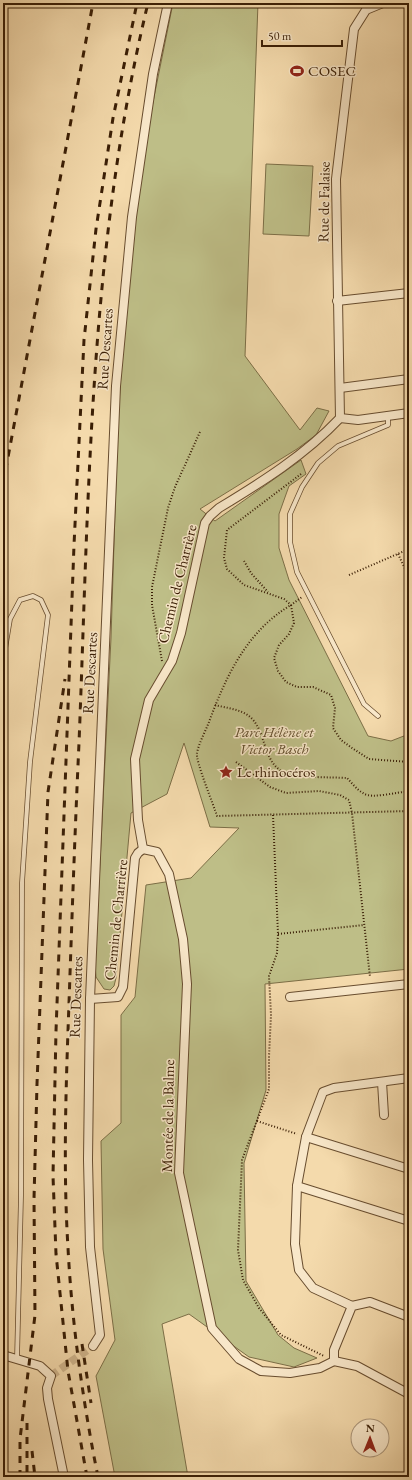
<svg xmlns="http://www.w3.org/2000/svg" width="412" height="1480" font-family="'EB Garamond',serif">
	<rect width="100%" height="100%" fill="#f4daac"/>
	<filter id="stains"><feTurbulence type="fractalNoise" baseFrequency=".005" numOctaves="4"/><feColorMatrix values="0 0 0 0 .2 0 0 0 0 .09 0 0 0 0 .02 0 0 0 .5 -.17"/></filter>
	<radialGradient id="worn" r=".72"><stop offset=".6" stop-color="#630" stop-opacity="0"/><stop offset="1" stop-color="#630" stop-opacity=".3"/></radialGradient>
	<g fill="#bebe87" stroke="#7c6e46">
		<path d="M173,3H258L245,356L300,430L317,408L329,411L316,435L297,449L200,509L215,521L301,460L306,474L289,486L279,514V548L289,580L368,736L391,741L409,734V969L265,984L266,1090L244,1163L246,1281L278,1335L294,1348L317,1358L294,1367L249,1357L189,1314L162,1324L188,1477H115L96,1376L115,1340L103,1249L101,1141L121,1123V1015L135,997L146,885L191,878L239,828L210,827L184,743L167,794L131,813L116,978L114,986L110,990L104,989L96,977L95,965L111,638L118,417L122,358L137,206L152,107Z"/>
		<path d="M266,164L313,166L309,236L263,234Z"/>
	</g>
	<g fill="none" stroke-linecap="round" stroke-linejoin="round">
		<path stroke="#cfb48b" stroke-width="8" stroke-dasharray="8 4" stroke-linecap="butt" d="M51,1376L93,1346"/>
		<g stroke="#684d2f" stroke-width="5.5">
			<g id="service">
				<path d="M3,661L10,619L20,600L33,596L41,600L48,615L30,762L22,883L21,1196L17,1359"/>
				<path d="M378,716L364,704L297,572L290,542V514L302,487L318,463L338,446L388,425V416"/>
			</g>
		</g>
		<g stroke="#684d2f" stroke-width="10">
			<g id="minor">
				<path d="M337,301L409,293"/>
				<path d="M340,388L409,379"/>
				<path d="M340,418L336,179L354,29L366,10L383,3"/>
				<path d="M340,418L358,420L409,413"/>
				<path d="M143,849L157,852L169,874L183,939L187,984L179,1173L212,1328L239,1359L261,1371L290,1373L320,1368L334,1361"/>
				<path d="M143,849L138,820L135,759L149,700L172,661L181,633L205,523L210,516L219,508C262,482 305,455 340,418"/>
				<path d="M290,997L409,984"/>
				<path d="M90,999L118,997L123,987L135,858L138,853L143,849"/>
				<path d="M382,1082L384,1115"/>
				<path d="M306,1137L409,1169"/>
				<path d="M297,1186L409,1221"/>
				<path d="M352,1306L313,1288L299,1270L295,1244L297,1186L306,1137L323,1092L334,1088L409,1078"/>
				<path d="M93,1346L100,1335L90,1247L88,1160L90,999L116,386L132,217L153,74L168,3"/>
				<path d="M3,1355L40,1366L51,1376L47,1388L48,1399L64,1477"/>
				<path d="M334,1361V1350L352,1306L370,1302L409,1317"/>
				<path d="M334,1361L357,1366L409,1394"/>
			</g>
		</g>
		<g stroke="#3a1e05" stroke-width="2" stroke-dasharray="1 2" stroke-linecap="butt">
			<path d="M301,474L227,530L224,558L227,569L244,585L284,599L291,605L302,597"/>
			<path d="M398,554L409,577"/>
			<path d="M244,561L251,573L268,592"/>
			<path d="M349,575L409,549"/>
			<path d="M162,661L152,605V587L168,508L175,487L200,432"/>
			<path d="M215,705C226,708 241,709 250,717C267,731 262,763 285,773C299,778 331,777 347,778C352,783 357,790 363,793C372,800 397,791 409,792"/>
			<path d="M236,762L270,787L286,793L319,791L340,795L349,800L352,813L370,977"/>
			<path d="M409,762L369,759L352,748L341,740L333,728L335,708L331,695L313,687H297L286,682L278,671L274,658L279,645L289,634L294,623L291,605C247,631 226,676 209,722C205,732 199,743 197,753C195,760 214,806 217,816L409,811"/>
			<path d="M273,815L278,934L277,953L269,976L271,1015L269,1056V1089L242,1160L238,1250L243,1280L259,1308L281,1335L324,1356"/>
			<path d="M278,934L364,925"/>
			<path d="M257,1121L297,1134"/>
		</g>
		<use href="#service" stroke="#f8e7c9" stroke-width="4"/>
		<use href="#minor" stroke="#f8e7c9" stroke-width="8"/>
		<g stroke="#3a1e05" stroke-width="3" stroke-dasharray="7 7" stroke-linecap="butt">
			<path d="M3,484L93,3"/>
			<path d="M82,1344L91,1403"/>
			<path d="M27,1423V1477"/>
			<path d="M32,1451L35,1477"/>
			<path d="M20,1477V1439L35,1315L34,1199L37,1084L48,792L65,679"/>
			<path d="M87,1477L68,1371L56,1254L53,1176L56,1031L74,545L84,340L96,229L113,118L137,3"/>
			<path d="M98,1477C83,1402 72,1325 68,1248C63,1167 66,1085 69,1003C72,916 75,829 79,743C89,494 89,247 148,3"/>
		</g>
	</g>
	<defs>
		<g id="stadium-bare" transform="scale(1.08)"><path d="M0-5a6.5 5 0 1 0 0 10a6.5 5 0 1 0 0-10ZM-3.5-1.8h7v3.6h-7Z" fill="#8f2418" stroke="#f8e7c9" stroke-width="2.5" paint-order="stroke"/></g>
		<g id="sight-bare" transform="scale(1.08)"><path d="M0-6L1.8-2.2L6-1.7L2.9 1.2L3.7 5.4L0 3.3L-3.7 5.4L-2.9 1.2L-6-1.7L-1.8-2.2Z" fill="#8f2418" stroke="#f8e7c9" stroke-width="2.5" paint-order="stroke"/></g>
	</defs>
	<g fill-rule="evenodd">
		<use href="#stadium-bare" x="297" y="71"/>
		<use href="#sight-bare" x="226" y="772"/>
	</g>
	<g text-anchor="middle" stroke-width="3" stroke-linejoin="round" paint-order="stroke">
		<g font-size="15" fill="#3a1e05" stroke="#f8e7c9" text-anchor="start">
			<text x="308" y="76">COSEC</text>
			<text x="237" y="777">Le rhinocéros</text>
		</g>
		<g font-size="15" fill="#3a1e05" stroke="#f8e7c9">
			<text transform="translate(324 202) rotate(-89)" y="5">Rue de Falaise</text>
			<text transform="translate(105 349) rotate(-86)" y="5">Rue Descartes</text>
			<text transform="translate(177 584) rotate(-76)" y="5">Chemin de Charrière</text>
			<text transform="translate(90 673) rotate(-87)" y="5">Rue Descartes</text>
			<text transform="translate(116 920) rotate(-84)" y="5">Chemin de Charrière</text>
			<text transform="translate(76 997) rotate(-88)" y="5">Rue Descartes</text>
			<text transform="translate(168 1116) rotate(-89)" y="5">Montée de la Balme</text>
		</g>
		<g font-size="15" font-style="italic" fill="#624e2c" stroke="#f8e7c9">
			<text x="274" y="737">Parc Hélène et<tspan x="274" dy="17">Victor Basch</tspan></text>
		</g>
	</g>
	<rect width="412" height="1480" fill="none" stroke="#f4daac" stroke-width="16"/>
	<rect x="4" y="4" width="404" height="1472" fill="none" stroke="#3a1e05" stroke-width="2"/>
	<rect x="8" y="8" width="396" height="1464" fill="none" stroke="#3a1e05"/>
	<g transform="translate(370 1438) rotate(1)"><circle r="19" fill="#f8e7c9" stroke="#ac977b"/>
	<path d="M0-3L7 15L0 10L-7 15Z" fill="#8f2418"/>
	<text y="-6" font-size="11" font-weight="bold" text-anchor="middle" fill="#3a1e05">N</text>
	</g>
	<path d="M262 40v6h80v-6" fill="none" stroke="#3a1e05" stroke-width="2"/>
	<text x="268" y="40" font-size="12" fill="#3a1e05" stroke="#f8e7c9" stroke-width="3" paint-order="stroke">50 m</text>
	<rect width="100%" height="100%" filter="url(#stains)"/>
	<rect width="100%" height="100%" fill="url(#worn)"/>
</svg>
